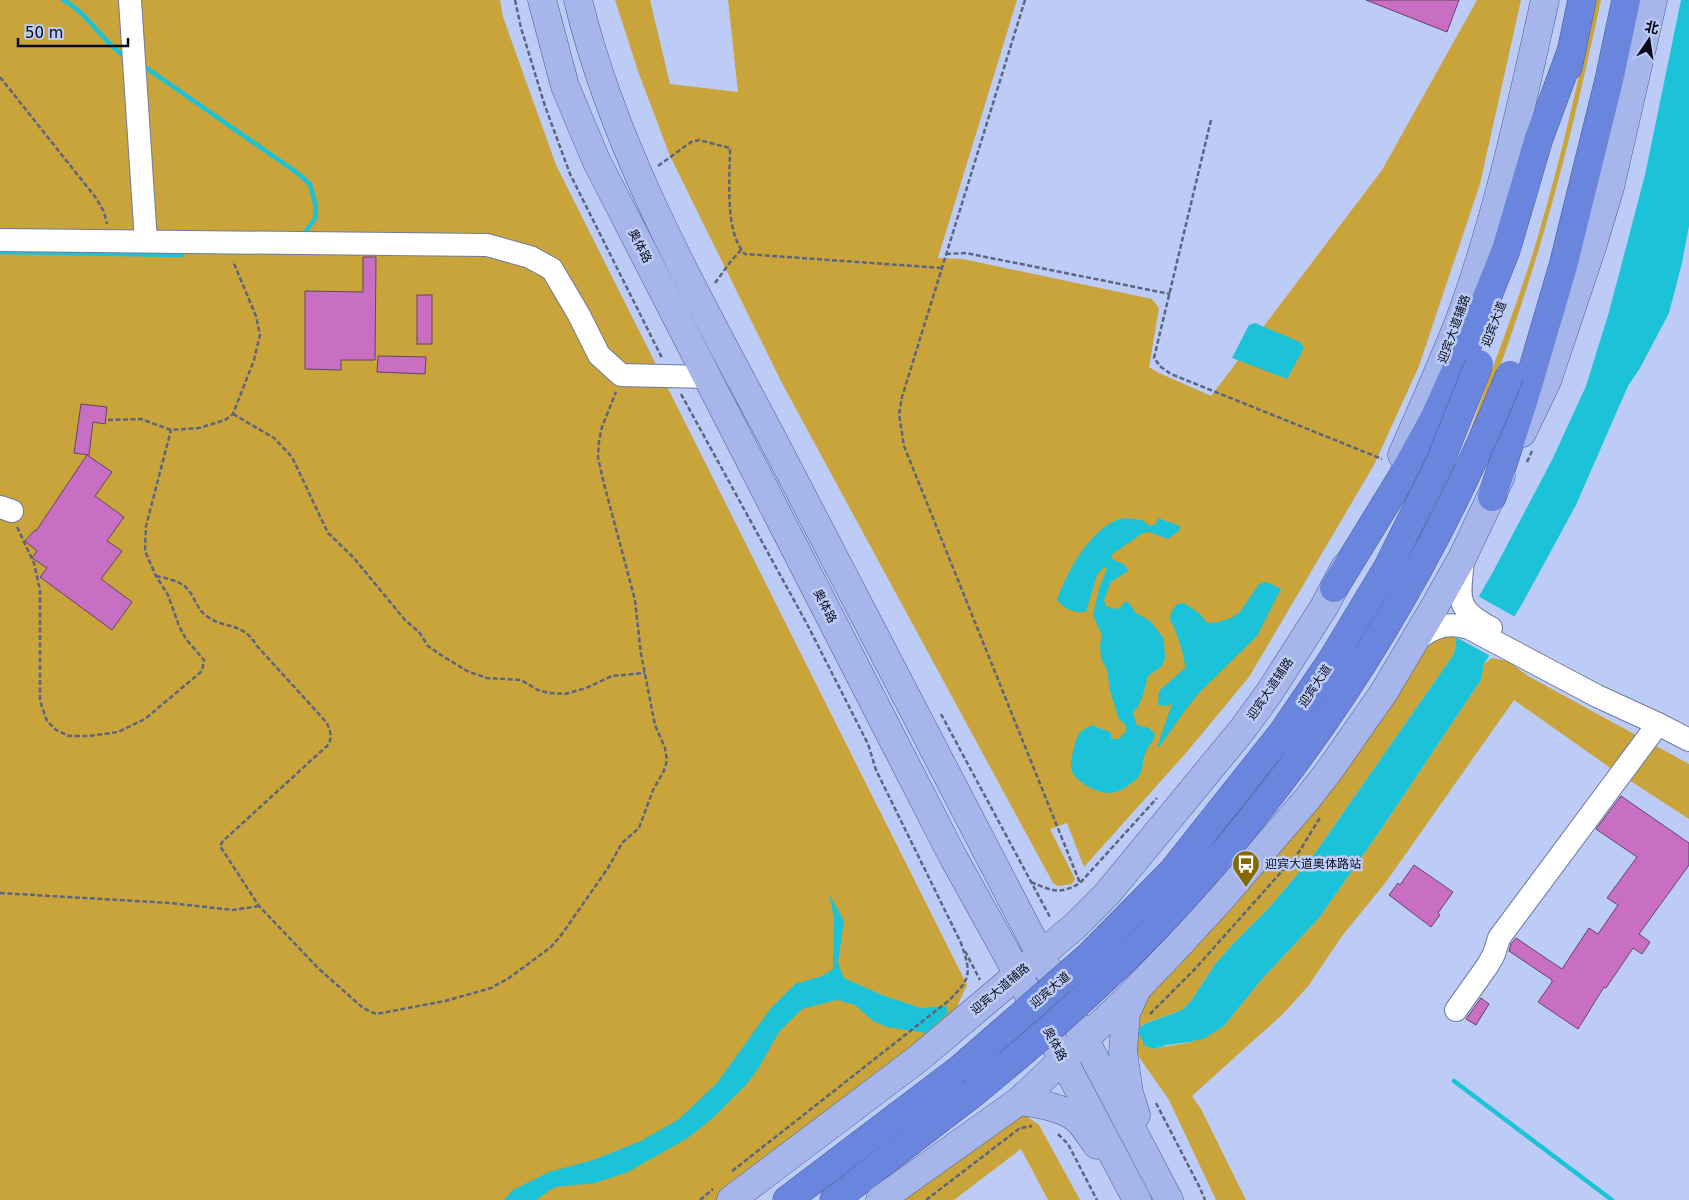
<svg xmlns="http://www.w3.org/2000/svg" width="1689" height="1200" font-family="'DejaVu Sans','Noto Sans SC',sans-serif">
	<rect width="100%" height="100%" fill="#bdccf6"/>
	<g fill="#c8a43a">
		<path d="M0,0H500L503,17L556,165L967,985L936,1053L742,1200H0Z"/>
		<path d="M615,0H650L670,84L738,92L728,0H1017L938,258L963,259L1152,299L1159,308L1149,367L1157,372L1211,396L1382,170L1477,0H1521L1480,184L1419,366L1374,465L1249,677L1186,753L1084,867L1067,823L1050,829L1075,879L1072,884L1058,886L1053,883L783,385L670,156L639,74Z"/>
		<path d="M1596,0H1601C1580,98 1557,195 1526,290C1510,340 1493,391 1468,438C1491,368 1520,300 1540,229C1562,154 1579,77 1596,0Z"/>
		<path d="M1423,621L1457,635L1454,654L1313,856L1268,909L1233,944L1216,963L1191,1001L1182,1010L1141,1025L1155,1049C1167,1045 1179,1045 1191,1042C1202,1038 1214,1033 1224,1026L1262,979L1319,918L1384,825L1481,680L1484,664L1492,658L1508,661L1528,676L1689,764V819L1609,767L1514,700L1386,882L1342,936L1309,985L1284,1013L1192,1096L1201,1109L1246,1200H1216L1169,1100L1139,1057L1134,1043L1146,981L1194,929Z"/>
		<path d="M1025,1115L1039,1125L1080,1200H1048L1021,1149L954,1200H901L1008,1121Z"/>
	</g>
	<g fill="#1cc2d8">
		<path d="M1681,0H1689V226L1682,263L1669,313L1640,368L1628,386L1576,505L1521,606L1484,664L1481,680L1384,825L1319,918L1262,979L1224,1026L1205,1038L1190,1042L1166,1045L1155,1049L1145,1046L1138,1031L1142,1025L1182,1010L1191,1001L1216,963L1233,944L1268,909L1313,856L1454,654L1457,635L1494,570L1552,460L1586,386L1609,312L1645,175Z"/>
		<path d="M1255,323L1300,342L1304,348L1287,379L1232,358L1249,325Z"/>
		<path d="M1123,518L1142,520L1150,526L1156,524L1158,518L1180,526V530L1168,539L1149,532L1143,533L1111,555L1112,559L1125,565L1128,571L1111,582L1104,600L1106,606L1115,609L1120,608L1124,602H1128L1136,613L1150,621L1164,639L1165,658L1162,666L1148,676C1144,690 1143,702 1133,713L1137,725L1149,728L1155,734C1154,742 1148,745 1145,754C1142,761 1144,769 1139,776C1137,779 1133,782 1130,784C1114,798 1098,794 1081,782C1076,778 1071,773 1071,766C1070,760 1073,754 1074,747C1078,733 1079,731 1093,725C1099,729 1105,729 1111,733V739H1118L1126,732C1127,725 1125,723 1119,720L1110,691L1107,670L1101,658L1100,645L1102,636L1093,615L1099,589L1107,568L1104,567L1097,575L1086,612C1074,613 1064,609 1057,600C1066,573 1092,525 1123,518Z"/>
		<path d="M1267,582L1281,589L1257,636L1199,693L1184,712L1160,746L1157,747L1172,704L1165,706L1158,705L1159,691L1185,668C1186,660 1175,626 1170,620L1171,612L1177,604L1184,603L1199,613L1207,623L1219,622L1231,618L1240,612L1259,584Z"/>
		<path d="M829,894L844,921L838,963L844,978L882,995L921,1008L947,1006V1014L926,1033L887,1027L873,1021L855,1005L837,1000L802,1009L779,1032L758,1069L745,1086L713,1118L688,1138L628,1172L595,1183L555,1187L536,1200H504L513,1190L549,1172L593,1160L641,1141L679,1119L717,1083L771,1008L795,984L822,976L833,969L834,918Z"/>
	</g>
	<path fill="#bdccf6" d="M1476,595L1517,618L1492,657L1454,636Z"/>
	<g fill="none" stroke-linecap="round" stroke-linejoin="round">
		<g stroke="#1cc2d8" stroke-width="4.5">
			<path d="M63,0C88,13 101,40 124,56"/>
			<path d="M145,67L296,172L310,184L316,207L315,219L302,236"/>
			<path d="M0,252L182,255"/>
			<path d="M1454,1081L1612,1200"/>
		</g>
	</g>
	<g fill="#c86ec3" stroke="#654562">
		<path d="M1366,0H1459L1447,32Z"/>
		<path d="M363,257H376L375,360H341V370L305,369V291L363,292Z"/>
		<rect x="417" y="295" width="15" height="49"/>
		<path d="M378,356L426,357L425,374L377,372Z"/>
		<path d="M81,404L107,407L105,424L93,422L89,455L74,453Z"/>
		<path d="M87,455L112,472L95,496L124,517L107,541L122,551L101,579L132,602L112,630L40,577L47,568L32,558L37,551L25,541L35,530L36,531Z"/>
		<path d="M1621,796L1689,843V865L1639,934L1650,942L1642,954L1633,948L1606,988L1604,987L1578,1029L1538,1002L1552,982V980L1509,951L1511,944L1516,938L1562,969L1589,928L1598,934L1618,905L1607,898L1637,857L1596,829Z"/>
		<path d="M1414,865L1453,892L1438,913L1440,915L1431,927L1389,895L1398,883L1400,885Z"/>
		<path d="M1481,998L1489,1004L1476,1025L1466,1019Z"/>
	</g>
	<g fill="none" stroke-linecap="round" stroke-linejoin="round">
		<g stroke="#6d7ba1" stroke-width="24">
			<g id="minor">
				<path d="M130,0L146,241"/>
				<path d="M0,240L487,245L530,257L552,269L579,315L599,355L621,375L708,377"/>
				<path d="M0,507L12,511"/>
				<path d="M1463,559C1460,597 1453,608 1491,628"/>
				<path d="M1414,641C1433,628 1445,621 1469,628L1597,696L1658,724L1689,740"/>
				<path d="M1456,1010L1488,965L1494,954L1499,938L1658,724"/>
			</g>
		</g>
		<g stroke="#475a99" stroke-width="29">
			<g id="major">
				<path d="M542,0L565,86L596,160L952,855L1014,967L1137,1200"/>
				<path d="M578,0C615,153 698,298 771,436C864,614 957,792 1049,971"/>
				<path d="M1522,433L1547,381L1592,247L1610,187L1653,0"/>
				<path d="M1402,455C1422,410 1442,365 1460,319C1498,215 1521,107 1545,0"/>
				<path d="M1077,1025L1169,1200"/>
				<path d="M1019,1101C1037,1103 1067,1108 1080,1122C1086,1129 1091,1137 1097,1145"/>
				<path d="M1136,1115L1129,1093L1123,1052L1126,1013L1136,991"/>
				<path d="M731,1200L919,1058L1075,926L1107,894L1242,730L1269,693L1324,607L1345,567"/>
				<path d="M880,1200L1019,1101L1124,1002L1174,950L1220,900L1308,798L1331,768L1384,692L1435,606L1463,556L1501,476"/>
			</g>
		</g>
		<g stroke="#475a99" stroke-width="29">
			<g id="highway">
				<path d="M1568,67L1582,0"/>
				<path d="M1492,497L1523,402L1563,266L1609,80L1626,0"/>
				<path d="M1334,588L1402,477L1435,417L1474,330L1506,250L1539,138L1572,49"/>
				<path d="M787,1200L961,1068"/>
				<path d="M834,1200L972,1094"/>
			</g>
		</g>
		<g stroke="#5c6580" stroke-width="2.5" stroke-dasharray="5 2.5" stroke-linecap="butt">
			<path d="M515,0L521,28L545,106L570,174L662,358"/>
			<path d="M1025,0L902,397L899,414L904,446L1080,883"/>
			<path d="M0,77L96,198L104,212L107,224"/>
			<path d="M1211,120L1154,358L1161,367L1171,374L1382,459"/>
			<path d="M658,166L691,142L699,140L730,148C730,177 724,232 745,254L942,268"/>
			<path d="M946,254L966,253L1170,294"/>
			<path d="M715,283L731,261L741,250"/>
			<path d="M681,394L807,624L868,744L876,770L961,943C972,975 971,979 947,1002L731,1172"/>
			<path d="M233,414L274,438L292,457L328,533L353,557L405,620L419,632L428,646L441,655L467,671L487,678L521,680L538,690L549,693L565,694L586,688L612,676L645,673"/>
			<path d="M108,420L141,419L171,430L199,428L225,420L233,414L254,360L260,335L256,316L233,261"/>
			<path d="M1527,462L1532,451"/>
			<path d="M17,527L34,563L40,590V701L47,721L56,730L69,736H89L118,732L145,719L202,671L204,660L186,639L179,626L168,595L156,576L145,551L146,526L171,430"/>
			<path d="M156,576C167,578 184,582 190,592C196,601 198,611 208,617C227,630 242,621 257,646L327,723C330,731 333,737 328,745L223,841L220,846L259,906L318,968L363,1008L376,1014L445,1001L491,988L509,978L551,947L562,934L608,868L622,843L639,828L653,790L664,771L667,760L665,748L655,725L641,654L635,600L604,484L598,458L599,441L602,427L616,392"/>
			<path d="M941,714L1051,919"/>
			<path d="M1031,882C1052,891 1060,895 1080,883L1157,798"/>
			<path d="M0,893L170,903L233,910L259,906"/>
			<path d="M965,951L980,980"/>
			<path d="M1150,1014L1194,970L1299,852L1321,816"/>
			<path d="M1156,1103L1200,1188L1205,1200"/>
			<path d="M1058,1134L1068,1144L1097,1200"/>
			<path d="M700,1200L713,1189"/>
			<path d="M926,1200L1020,1128L1032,1126"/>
		</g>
		<use href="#minor" stroke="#fff" stroke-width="22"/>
		<use href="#major" stroke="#a6b6eb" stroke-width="28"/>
		<use href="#highway" stroke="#6a85de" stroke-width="28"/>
		<g stroke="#475a99" stroke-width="29" stroke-linecap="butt">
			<g id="highway-bridge">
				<path d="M961,1068L1088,957L1172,872L1283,732L1332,660L1388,567L1440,462L1479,364"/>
				<path d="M972,1094C1041,1038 1107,980 1168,915C1315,758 1429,575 1510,375"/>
			</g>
		</g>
		<use href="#highway-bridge" stroke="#6a85de" stroke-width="28"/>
	</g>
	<defs>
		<g id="bus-pin" transform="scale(1.4375)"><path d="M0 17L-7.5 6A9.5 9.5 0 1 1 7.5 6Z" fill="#856903" stroke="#bdccf6"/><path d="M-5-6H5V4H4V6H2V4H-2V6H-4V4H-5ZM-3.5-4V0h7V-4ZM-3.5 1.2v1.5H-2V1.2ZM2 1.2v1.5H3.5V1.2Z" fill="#fff"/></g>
	</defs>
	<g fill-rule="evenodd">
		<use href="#bus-pin" x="1246" y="864"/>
	</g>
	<g text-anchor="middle" stroke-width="5" stroke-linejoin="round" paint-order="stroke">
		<g font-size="12" fill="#070a18" stroke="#bdccf6">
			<text transform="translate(640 246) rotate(63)" y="4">奥体路</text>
			<text transform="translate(1494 324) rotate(-69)" y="4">迎宾大道</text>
			<text transform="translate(1454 329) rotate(-70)" y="4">迎宾大道辅路</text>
			<text transform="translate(825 606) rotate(63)" y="4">奥体路</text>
			<text transform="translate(1315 686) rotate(-56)" y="4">迎宾大道</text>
			<text transform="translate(1270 689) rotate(-56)" y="4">迎宾大道辅路</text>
			<text transform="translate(1000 989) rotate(-40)" y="4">迎宾大道辅路</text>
			<text transform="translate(1050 990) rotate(-41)" y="4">迎宾大道</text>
			<text transform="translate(1055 1044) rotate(62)" y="4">奥体路</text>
		</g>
		<g font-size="12" fill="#070a18" stroke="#bdccf6" text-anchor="start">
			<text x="1265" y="868">迎宾大道奥体路站</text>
		</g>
	</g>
	<g transform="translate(1649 40) rotate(13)" stroke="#bdccf6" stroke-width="4" paint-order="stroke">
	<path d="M0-4L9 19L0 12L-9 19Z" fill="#070a18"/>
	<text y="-8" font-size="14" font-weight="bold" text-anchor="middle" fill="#070a18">北</text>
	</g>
	<path d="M18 38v8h110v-8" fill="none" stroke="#070a18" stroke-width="2.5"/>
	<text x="25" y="38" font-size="15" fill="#070a18" stroke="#bdccf6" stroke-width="4" paint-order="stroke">50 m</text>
</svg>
